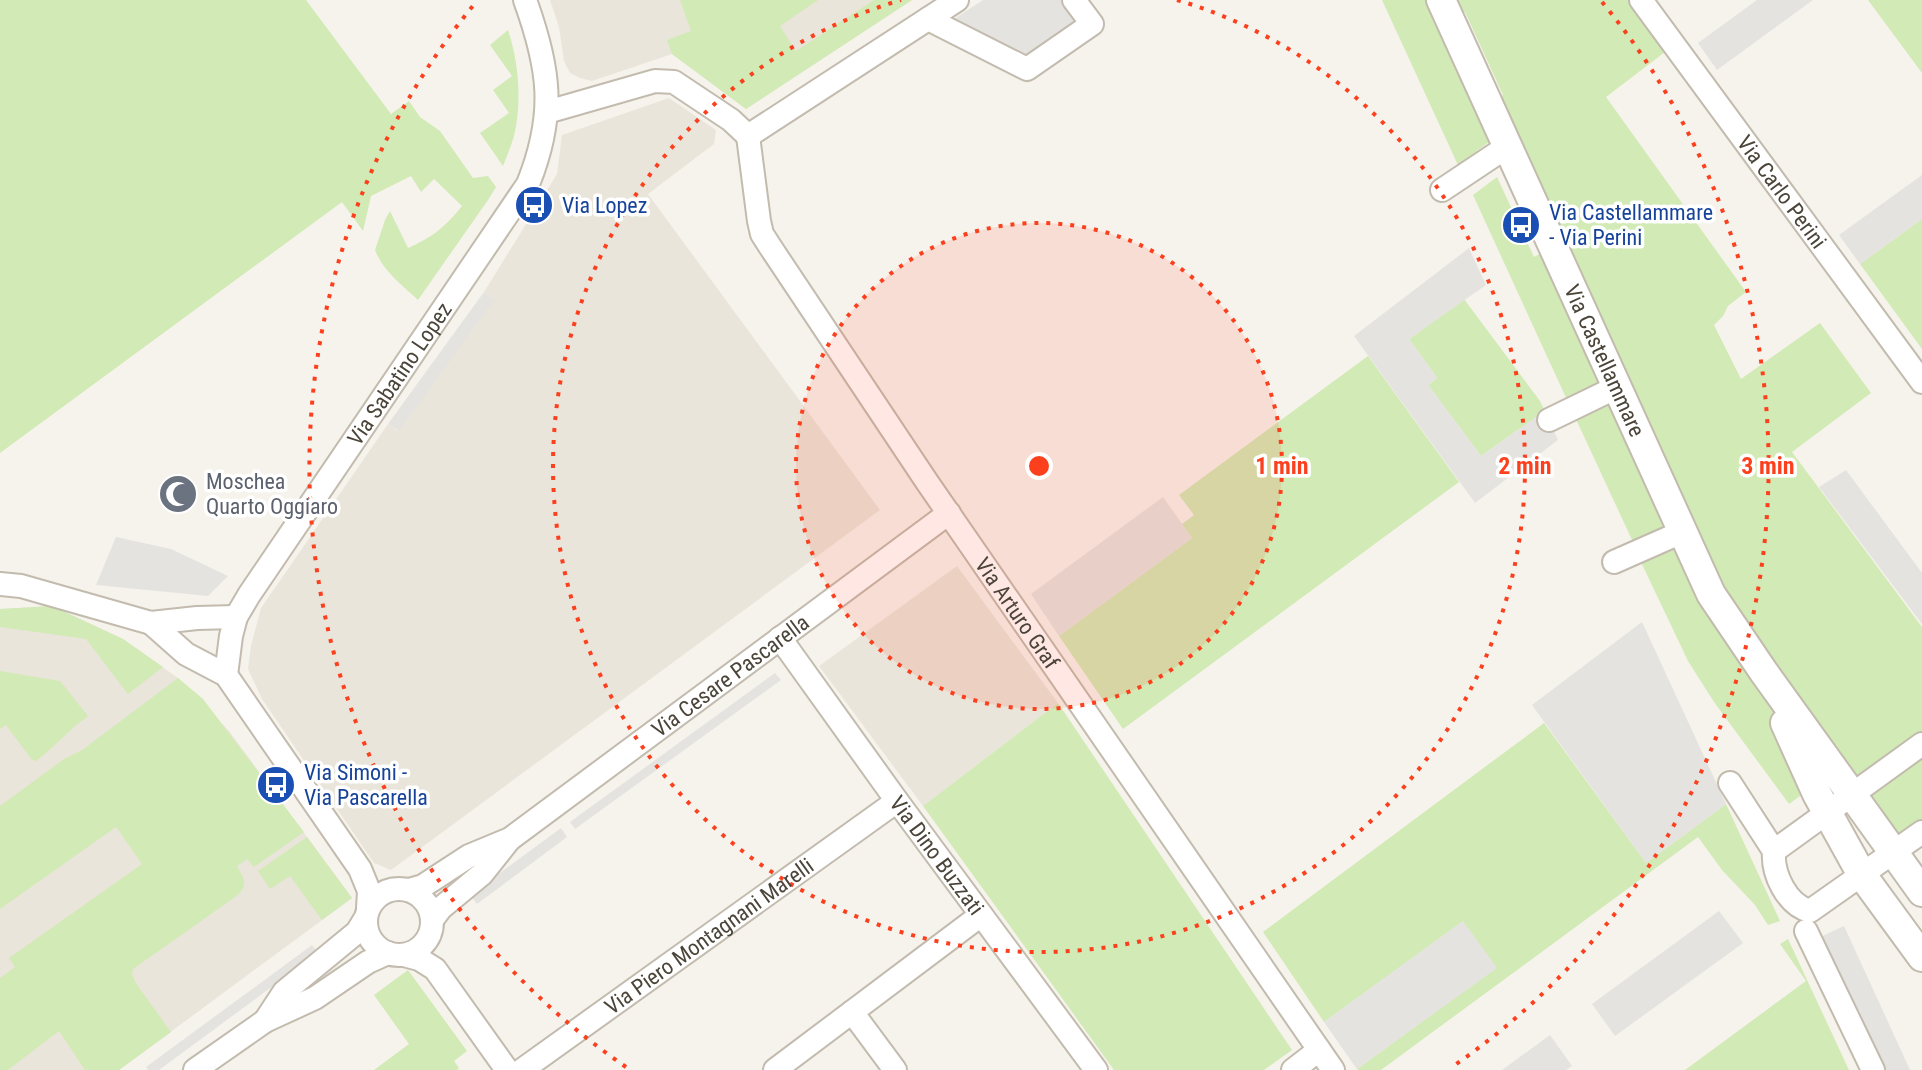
<svg xmlns="http://www.w3.org/2000/svg" width="1922" height="1070" font-family="'Roboto Condensed',sans-serif">
	<rect width="100%" height="100%" fill="#f6f3ec"/>
	<g fill="#eae5da">
		<path d="M550,0H912L746,109L672,54L592,81L580,78L570,73L564,61L559,27Z"/>
		<path d="M669,98L716,130L714,144L648,194L880,510L391,870L374,863L262,699L248,669L251,646L261,608L388,424L398,431L493,299L484,292L557,174L562,135Z"/>
		<path d="M957,566L1058,703L923,806L819,666Z"/>
		<path d="M52,606L123,639L178,678L229,731L352,898L119,1070H0V609Z"/>
	</g>
	<g fill="#d2eab5">
		<path d="M0,0H306L391,114L409,101L420,117L440,131L473,178L488,176L496,187L488,200L418,300C401,284 383,271 375,250L385,220L390,211L408,248C433,237 445,227 462,206L434,179L421,192L411,176L371,196L363,231L342,202L0,453Z"/>
		<path d="M680,0H818L780,26L796,51L874,0H912L746,109L672,54L667,40L691,31Z"/>
		<path d="M1382,0H1429L1493,139L1458,165Z"/>
		<path d="M1453,0H1632L1669,49L1606,97L1746,292L1728,306L1723,316L1714,325L1741,379L1820,323L1871,393L1792,452L1922,627V737C1914,741 1904,743 1897,748C1884,757 1872,780 1854,774L1739,613L1711,562L1498,99L1503,95L1465,12L1459,14Z"/>
		<path d="M1868,0H1922V73Z"/>
		<path d="M508,30C519,63 522,103 514,136C511,146 507,156 503,166L480,133L509,113L493,90L512,76L490,45Z"/>
		<path d="M1497,177L1534,257L1545,251L1606,385L1568,402L1473,195Z"/>
		<path d="M1922,219V349L1860,264Z"/>
		<path d="M1464,299L1540,401L1545,411L1481,456L1428,385L1437,378L1409,339Z"/>
		<path d="M1368,356L1459,482L1123,729L1059,636L1192,538L1182,524L1194,515L1179,495Z"/>
		<path d="M1612,400L1670,525L1633,542L1575,417Z"/>
		<path d="M1673,544L1772,705L1794,757L1800,796L1789,804L1714,702L1688,661L1640,560Z"/>
		<path d="M52,606L123,639L163,667L128,694L86,639L0,627V609Z"/>
		<path d="M0,671L60,681L88,716C68,730 55,747 36,761L32,760L6,725L0,729Z"/>
		<path d="M178,678L203,699L304,832L254,867L247,859L237,866C243,878 249,883 238,895L133,969L132,974L135,982L171,1032L119,1070H85L59,1031L8,1070H0V978L15,967L9,958L142,864L116,827L0,909V806L64,759L82,750Z"/>
		<path d="M1058,703L1292,1050L1264,1070H1114L923,806Z"/>
		<path d="M1544,723L1646,863L1726,804L1780,921L1768,925L1755,905L1722,870L1698,837L1381,1070H1358L1357,1069L1496,968L1462,922L1324,1022L1263,932Z"/>
		<path d="M1922,754V823L1901,841L1866,793Z"/>
		<path d="M307,837L352,898L322,920L290,876L270,889L258,871Z"/>
		<path d="M1788,939L1849,1070H1685L1806,981L1780,944Z"/>
		<path d="M408,970L467,1051L454,1061L459,1068L457,1070H374L409,1044L374,995Z"/>
	</g>
	<g fill="#e5e3e0">
		<path d="M983,0H1063L1078,21L1025,58L951,21Z"/>
		<path d="M1757,0H1813L1717,70L1698,43Z"/>
		<path d="M1922,175V219L1860,264L1839,235Z"/>
		<path d="M1469,248L1486,285L1409,339L1437,378L1428,385L1481,456L1545,411L1558,440L1475,503L1354,336Z"/>
		<path d="M484,292L494,300L399,431L388,424Z"/>
		<path d="M1846,470L1922,573V624L1819,487Z"/>
		<path d="M1163,497L1192,538L1059,636L1031,594Z"/>
		<path d="M116,537L171,549L228,576L208,596L96,585Z"/>
		<path d="M1642,622L1726,804L1646,863L1532,705Z"/>
		<path d="M775,673L781,680L575,829L570,822Z"/>
		<path d="M561,828L567,837L477,904L470,895Z"/>
		<path d="M1719,911L1743,943L1615,1036L1592,1004Z"/>
		<path d="M1463,921L1497,968L1357,1069L1324,1022Z"/>
		<path d="M1844,926L1910,1070H1866L1808,943Z"/>
		<path d="M312,945L318,953L159,1070H148L146,1067Z"/>
		<path d="M1550,1035L1572,1066L1566,1070H1502Z"/>
	</g>
	<g fill="none" stroke-linecap="round" stroke-linejoin="round">
		<g stroke="#c2bbae" stroke-width="26">
			<g id="minor">
				<path id="s1" d="M1641,0L1922,382"/>
				<path d="M928,19L1027,69L1092,24L1074,0"/>
				<path d="M547,112L655,81L674,82L731,120L748,136"/>
				<path id="s2" d="M748,136L759,221L762,234L771,248L927,482L1333,1070"/>
				<path d="M748,136L957,0"/>
				<path d="M1442,190L1508,146"/>
				<path d="M1549,420L1617,387"/>
				<path d="M1614,562L1682,532"/>
				<path d="M0,584L21,586L151,623L197,618L236,617"/>
				<path d="M151,623L186,654L226,675L360,869L369,891L368,908"/>
				<path id="s3" d="M780,638L897,801L1096,1070"/>
				<path id="s4" d="M226,675L231,636L236,617L249,595L528,184C556,114 550,69 525,0"/>
				<path d="M1730,783L1774,851C1772,874 1787,905 1810,911L1922,832"/>
				<path d="M1774,851L1922,744"/>
				<circle cx="399" cy="922" r="33"/>
				<path id="s5" d="M409,890L423,886L469,856L510,839L949,513"/>
				<path d="M432,920L441,908L482,874L509,840"/>
				<path d="M1806,931L1873,1070"/>
				<path d="M404,955L419,959L435,969L507,1070"/>
				<path d="M852,1012L895,1070"/>
				<path d="M265,1021L284,992L357,932L365,919"/>
				<path d="M195,1070L265,1021L315,998L368,962L388,953"/>
				<path id="s6" d="M522,1070L897,801"/>
				<path d="M775,1070L981,915"/>
				<path d="M1293,1070L1319,1050"/>
			</g>
		</g>
		<g stroke="#c2bbae" stroke-width="32">
			<g id="tertiary">
				<path id="s7" d="M1441,0L1711,594L1763,671L1922,892"/>
				<path d="M1785,723L1817,794L1862,875L1922,957"/>
			</g>
		</g>
		<use href="#minor" stroke="#fff" stroke-width="22"/>
		<use href="#tertiary" stroke="#fff" stroke-width="28"/>
	</g>
	<circle cx="1039" cy="466" r="243" fill="#fc3f1d" fill-opacity=".12"/>
	<g fill="none" stroke="#fc3f1d" stroke-width="4" stroke-dasharray="4 8">
		<circle cx="1039" cy="466" r="243"/>
		<path d="M1177 0A486 486 0 1 1 901 0"/>
		<path d="M626 1067A729 729 0 0 1 476 2M1602 2A729 729 0 0 1 1452 1067"/>
	</g>
	<defs>
		<g id="bus-disc" transform="scale(2)"><circle r="9.5" fill="#1a4fb4" stroke="#fff"/><path d="M-5-6H5V4H4V6H2V4H-2V6H-4V4H-5ZM-3.5-4V0h7V-4ZM-3.5 1.2v1.5H-2V1.2ZM2 1.2v1.5H3.5V1.2Z" fill="#fff"/></g>
		<g id="mosque-disc" transform="scale(2)"><circle r="9.5" fill="#6b7280" stroke="#fff"/><path d="M3.5-4.9A6 6 0 1 0 3.5 4.9A5 5 0 1 1 3.5-4.9Z" fill="#fff"/></g>
	</defs>
	<g fill-rule="evenodd">
		<use href="#bus-disc" x="534" y="205"/>
		<use href="#bus-disc" x="1521" y="225"/>
		<use href="#mosque-disc" x="178" y="494"/>
		<use href="#bus-disc" x="276" y="785"/>
	</g>
	<g text-anchor="middle" stroke-width="7" stroke-linejoin="round" paint-order="stroke">
		<g font-size="22" fill="#4b4439" stroke="#fff">
			<text dy="8" stroke="none"><textPath href="#s1" startOffset="238">Via Carlo Perini</textPath></text>
			<text dy="8" stroke="none"><textPath href="#s7" startOffset="396">Via Castellammare</textPath></text>
			<text dy="8" stroke="none"><textPath href="#s4" startOffset="352">Via Sabatino Lopez</textPath></text>
			<text dy="8" stroke="none"><textPath href="#s2" startOffset="556">Via Arturo Graf</textPath></text>
			<text dy="8" stroke="none"><textPath href="#s5" startOffset="388">Via Cesare Pascarella</textPath></text>
			<text dy="8" stroke="none"><textPath href="#s3" startOffset="268">Via Dino Buzzati</textPath></text>
			<text dy="8" stroke="none"><textPath href="#s6" startOffset="230">Via Piero Montagnani Marelli</textPath></text>
		</g>
		<g font-size="22" fill="#164399" stroke="#fff" text-anchor="start">
			<text x="562" y="213">Via Lopez</text>
			<text x="1549" y="220">Via Castellammare<tspan x="1549" dy="25">- Via Perini</tspan></text>
			<text x="304" y="780">Via Simoni -<tspan x="304" dy="25">Via Pascarella</tspan></text>
		</g>
		<g font-size="22" fill="#5b616d" stroke="#fff" text-anchor="start">
			<text x="206" y="489">Moschea<tspan x="206" dy="25">Quarto Oggiaro</tspan></text>
		</g>
	</g>
	<circle cx="1039" cy="466" r="12" fill="#fc3f1d" stroke="#fff" stroke-width="4"/>
	<g font-size="24" text-anchor="middle" font-weight="bold" fill="#fc3f1d" stroke="#fff" stroke-width="7" stroke-linejoin="round" paint-order="stroke">
		<text x="1282" y="474">1 min</text>
		<text x="1525" y="474">2 min</text>
		<text x="1768" y="474">3 min</text>
	</g>
</svg>
